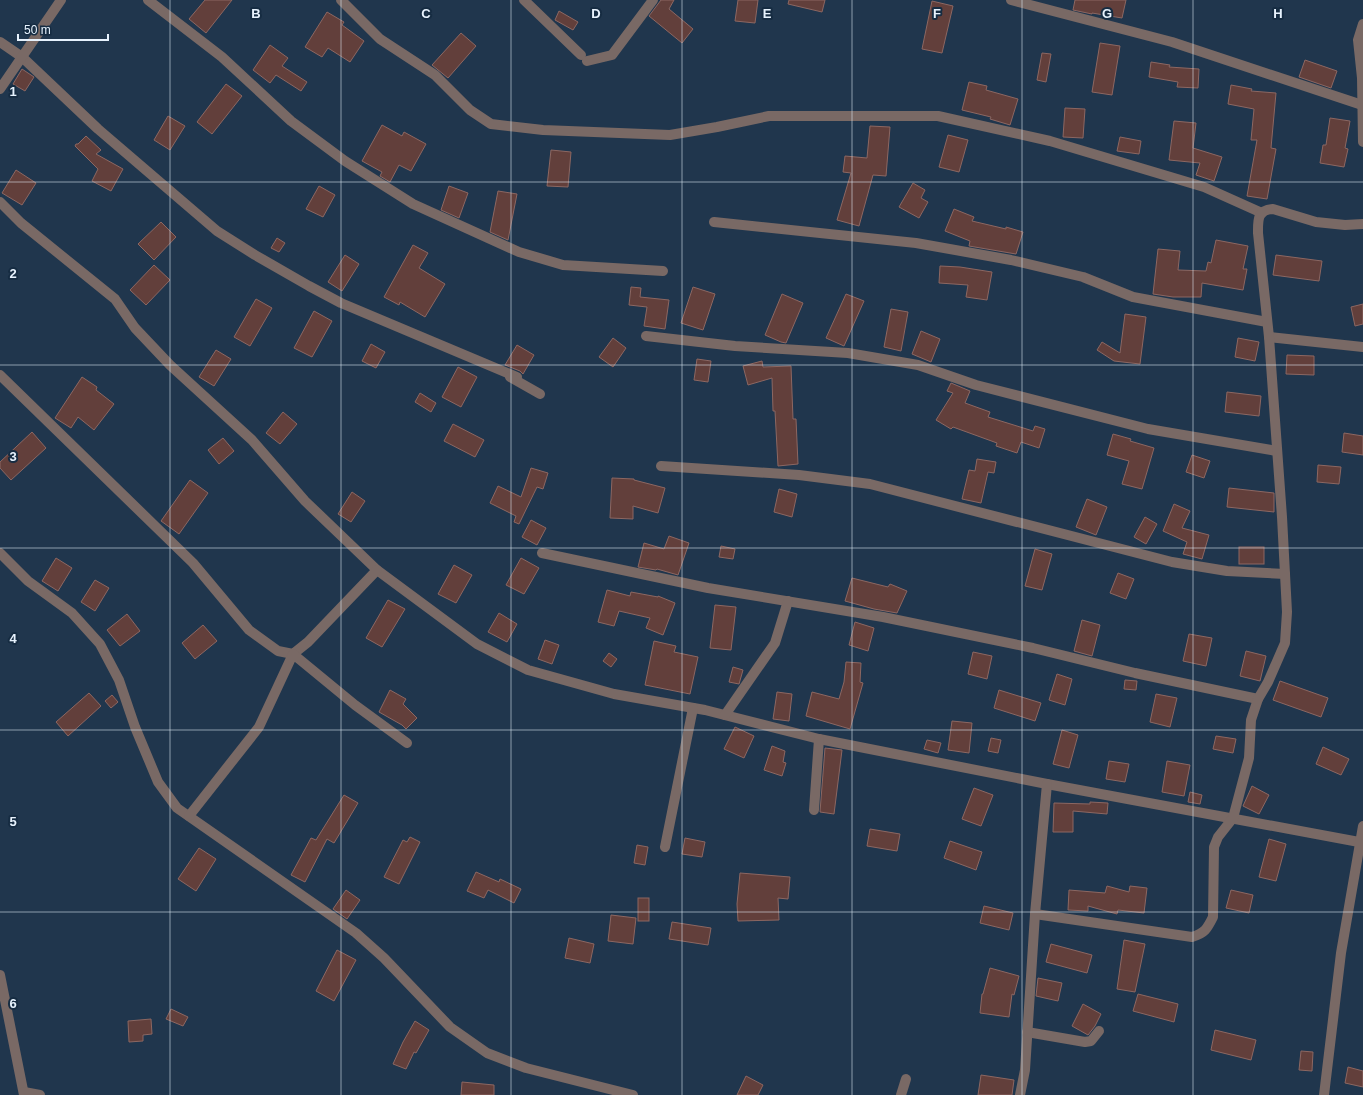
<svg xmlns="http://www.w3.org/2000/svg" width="1363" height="1095" font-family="Arial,sans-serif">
	<rect width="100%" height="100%" fill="#20364d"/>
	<g fill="#623f3b" stroke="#8c6762">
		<path d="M205,0H232L206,33L189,19Z"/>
		<path d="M661,0H674L669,9L693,29L682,43L649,16Z"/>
		<path d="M738,0H758L755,23L735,21Z"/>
		<path d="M789,0H825L822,12L788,4Z"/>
		<path d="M1075,0H1126L1122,18L1092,13V14L1073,10Z"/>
		<path d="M932,1L953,6L942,53L922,49Z"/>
		<path d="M559,11L578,22L573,30L555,20Z"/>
		<path d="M327,12L344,22L342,25L364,41L350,62L328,48L322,57L305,47Z"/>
		<path d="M461,33L476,46L448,78L432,65Z"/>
		<path d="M1100,43L1120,46L1112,95L1092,92Z"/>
		<path d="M270,45L288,58L282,66L307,82L301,91L276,75L270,83L253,70Z"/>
		<path d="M1042,53L1051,54L1046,82L1037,80Z"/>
		<path d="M1305,60L1337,71L1331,88L1299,77Z"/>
		<path d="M1151,62L1170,65L1169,67L1199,69L1198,88L1177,87L1178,82L1149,77Z"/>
		<path d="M22,69L34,77L25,91L13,84Z"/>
		<path d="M969,82L987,86L986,90L1018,99L1010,125L990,119L991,117L962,110Z"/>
		<path d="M226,84L242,96L212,134L197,122Z"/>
		<path d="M1231,85L1252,89L1251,91L1276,93L1271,148L1276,149L1267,199L1247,196L1257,140H1251L1254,109L1228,104Z"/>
		<path d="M1065,108L1085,109L1083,138L1063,137Z"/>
		<path d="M168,116L185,126L170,150L154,140Z"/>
		<path d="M1330,118L1350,121L1345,148L1348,149L1344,167L1320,163L1323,145H1326Z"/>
		<path d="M1174,121L1196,123L1193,148L1222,157L1214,181L1196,175L1200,163L1169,160Z"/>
		<path d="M382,125L402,136L404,132L426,144L411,171L399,165L390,182L380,176L382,172L362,161Z"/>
		<path d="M870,126L890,127L886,176L873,175L859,226L837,220L851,173L843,172L845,156L867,158Z"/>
		<path d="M948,135L968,140L959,172L939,167Z"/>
		<path d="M86,136L101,150L96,154L123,169L111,191L92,181L98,169L75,146L76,144H78Z"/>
		<path d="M1120,137L1141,141L1139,154L1117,151Z"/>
		<path d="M551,150L571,152L568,187L547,186Z"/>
		<path d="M16,170L36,183L22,205L2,193Z"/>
		<path d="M913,183L925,190L921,198L928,202L919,218L899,207Z"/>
		<path d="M319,186L335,195L323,217L306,209Z"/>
		<path d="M449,186L468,193L459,218L441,210Z"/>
		<path d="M498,191L517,194L508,240L490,232Z"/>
		<path d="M954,209L974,217L972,221L1006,229V227L1023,232L1016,254L969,246L970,241L945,231Z"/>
		<path d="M161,222L176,237L154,260L138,244Z"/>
		<path d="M277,238L285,243L279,252L271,248Z"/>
		<path d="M1216,240L1248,246L1243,269H1247L1243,290L1202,283L1201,297H1173L1153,294L1158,249L1180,251L1178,270L1206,271L1208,262L1211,263Z"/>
		<path d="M413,245L428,253L419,268L445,284L425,317L400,302L399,305L384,297Z"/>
		<path d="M345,255L359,264L342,291L328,282Z"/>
		<path d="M1276,255L1322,261L1319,281L1273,275Z"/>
		<path d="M154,265L170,280L146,305L130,290Z"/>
		<path d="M940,266L960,267L992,272L987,300L966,297L968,285L939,283Z"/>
		<path d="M631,287L641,288L640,297L669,300L665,329L644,326L647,307L629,305Z"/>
		<path d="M693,287L715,294L703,330L681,323Z"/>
		<path d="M782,294L803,303L786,343L781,342L765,335Z"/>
		<path d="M846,294L864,301L844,346L826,338Z"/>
		<path d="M256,299L272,308L250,346L234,337Z"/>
		<path d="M1363,304V324L1355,326L1351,307Z"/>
		<path d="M891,309L908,312L901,351L884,347Z"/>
		<path d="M314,311L332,321L312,357L294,348Z"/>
		<path d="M1125,314L1146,317L1140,364L1114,361L1097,350L1102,342L1120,353Z"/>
		<path d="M921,331L940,339L931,362L912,354Z"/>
		<path d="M613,338L626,348L613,367L599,357Z"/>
		<path d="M1238,338L1259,342L1255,361L1235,357Z"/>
		<path d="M371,344L385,352L376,368L362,361Z"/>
		<path d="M517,345L534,355L523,374L520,371L505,365Z"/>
		<path d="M216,350L231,359L214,386L199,377Z"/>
		<path d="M1287,355L1314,356V375L1286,374Z"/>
		<path d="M697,359L711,361L708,382L694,380Z"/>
		<path d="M762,361L763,367L791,366L793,419H796L798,464L778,466L775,411H773L772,378L748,385L743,366Z"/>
		<path d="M458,367L477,377L461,407L442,397Z"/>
		<path d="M82,377L97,387L96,390L114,404L94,430L78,417L71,428L55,418Z"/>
		<path d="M951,383L970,391L965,403L990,412L988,417L1033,431L1035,426L1045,429L1039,448L1021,442L1017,453L996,446L997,443L953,427L951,429L936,420L953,393L947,391Z"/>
		<path d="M1227,392L1261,396L1259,416L1225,412Z"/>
		<path d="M420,393L436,403L431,412L415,402Z"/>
		<path d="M283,412L297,424L280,444L266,433Z"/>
		<path d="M453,424L484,440L475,457L444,441Z"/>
		<path d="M32,432L46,448L11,480L0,468V462Z"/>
		<path d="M1344,433L1363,436V455L1342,452Z"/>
		<path d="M1113,434L1131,439L1130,441L1154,448L1142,489L1122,484L1129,461L1107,455Z"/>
		<path d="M223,438L234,451L219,464L208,450Z"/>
		<path d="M1192,455L1210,461L1204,478L1186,472Z"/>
		<path d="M977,459L996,462L994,473L988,472L981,503L962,499L969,470L975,471Z"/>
		<path d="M1318,465L1341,467L1339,484L1317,482Z"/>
		<path d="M531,468L548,473L543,489L537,487L519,524L514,522L516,516L490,503L498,486L521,497Z"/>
		<path d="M612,478L634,479V480L665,488L658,513L633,506V519L610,518Z"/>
		<path d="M190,480L208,493L179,534L161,521Z"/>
		<path d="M1229,488L1274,493V512L1227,507Z"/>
		<path d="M779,489L797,494L792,517L774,512Z"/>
		<path d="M352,492L365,501L351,522L338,514Z"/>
		<path d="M1087,499L1107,507L1096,535L1076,527Z"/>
		<path d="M1174,504L1190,511L1182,528L1209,535L1202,559L1183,554L1187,542L1163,531Z"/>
		<path d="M1145,517L1157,524L1146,544L1134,537Z"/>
		<path d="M531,520L546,528L537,545L522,537Z"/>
		<path d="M669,536L689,543L678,575L657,569L656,570L638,567L644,543L664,549Z"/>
		<path d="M721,546L735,549L733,559L719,557Z"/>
		<rect x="1239" y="547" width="25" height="17"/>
		<path d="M1035,549L1052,554L1042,590L1025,586Z"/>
		<path d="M56,558L72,568L58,591L42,581Z"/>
		<path d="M521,558L539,568L524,594L506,585Z"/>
		<path d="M454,565L472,575L456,603L438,594Z"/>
		<path d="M1118,573L1134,579L1126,599L1110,593Z"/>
		<path d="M852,578L888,587L890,584L907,591L897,613L874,609L845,601Z"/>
		<path d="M95,580L109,588L95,611L81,602Z"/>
		<path d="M607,590L630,596L631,592L658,597V596L675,603L663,635L646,628L650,618L619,611L614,626L598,622Z"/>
		<path d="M388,600L405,609L382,647L366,638Z"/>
		<path d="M715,605L736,607L731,650L710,648Z"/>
		<path d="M499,613L517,624L507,642L488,632Z"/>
		<path d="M127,614L140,631L120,646L107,630Z"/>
		<path d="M1082,620L1100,625L1092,656L1074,651Z"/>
		<path d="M855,622L874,628L868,651L849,645Z"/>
		<path d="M203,625L217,641L195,659L182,643Z"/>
		<path d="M1189,634L1212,638L1206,666L1183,661Z"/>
		<path d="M545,640L559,645L552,664L538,659Z"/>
		<path d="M654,641L676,646L674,652L698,657L690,694L645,685Z"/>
		<path d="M1246,651L1266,656L1260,681L1240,676Z"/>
		<path d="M973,652L992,656L987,679L968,674Z"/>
		<path d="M609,653L617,659L611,667L603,661Z"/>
		<path d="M846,662L861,663L860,682L863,683L850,729L806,716L812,692L839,699L844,682Z"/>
		<path d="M733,667L743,670L739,684L729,682Z"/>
		<path d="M1057,674L1072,679L1065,705L1049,700Z"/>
		<path d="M1125,680L1137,681L1136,690L1124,689Z"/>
		<path d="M1280,681L1328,698L1321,717L1273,700Z"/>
		<path d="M390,690L406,699L403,704L417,718L406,729L402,725L379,712Z"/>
		<path d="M999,690L1041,703L1035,721L994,708Z"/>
		<path d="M777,692L792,694L789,721L773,719Z"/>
		<path d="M89,693L101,706L68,736L56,722Z"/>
		<path d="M1156,694L1177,698L1170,727L1150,722Z"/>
		<path d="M112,695L118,702L111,708L105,701Z"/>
		<path d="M952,721L972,723L969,753L948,750Z"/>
		<path d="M735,727L754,736L744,758L724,749Z"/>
		<path d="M1062,730L1078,735L1069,768L1053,764Z"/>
		<path d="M1216,736L1236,739L1233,753L1213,749Z"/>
		<path d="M991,738L1001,740L998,753L988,751Z"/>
		<path d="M927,740L941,743L938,753L924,749Z"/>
		<path d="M772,746L785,751L783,762L786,763L782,776L764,770Z"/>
		<path d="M1323,747L1349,759L1341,775L1316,764Z"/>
		<path d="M825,748L842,750L834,814L820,812Z"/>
		<path d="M1109,761L1129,764L1125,782L1106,779Z"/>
		<path d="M1167,761L1190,765L1184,796L1162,792Z"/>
		<path d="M1252,786L1269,795L1259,814L1243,806Z"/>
		<path d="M974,788L993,795L981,826L962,819Z"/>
		<path d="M1190,792L1202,795L1200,804L1188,802Z"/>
		<path d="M344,795L358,803L334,843L327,839L305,882L291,875L311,838L316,840Z"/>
		<path d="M1090,802L1108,803L1107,814L1073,811V832H1053L1054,803L1090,804Z"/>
		<path d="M870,829L900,834L897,851L867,846Z"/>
		<path d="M410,837L420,842L399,884L384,877L403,840L407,842Z"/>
		<path d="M685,838L705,842L702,857L682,854Z"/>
		<path d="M1269,839L1286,844L1276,881L1259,877Z"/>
		<path d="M950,841L982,852L976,870L944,858Z"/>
		<path d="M637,845L648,847L645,865L634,863Z"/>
		<path d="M199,848L216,859L196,891L178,879Z"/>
		<path d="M476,872L499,882L500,879L521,889L514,903L488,890L484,898L467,891Z"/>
		<path d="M740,873L790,877L788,899L778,898L779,920L738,921L737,904Z"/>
		<path d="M1107,886L1129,892L1130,886L1147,888L1144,913L1118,910L1117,914L1088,906V911L1068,910L1069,890L1105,893Z"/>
		<path d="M346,890L360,900L347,919L333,909Z"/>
		<path d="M1231,890L1253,895L1249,913L1226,908Z"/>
		<rect x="638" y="898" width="11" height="23"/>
		<path d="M984,906L1013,913L1009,930L980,923Z"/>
		<path d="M611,915L636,918L633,944L608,941Z"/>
		<path d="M672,922L711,928L708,945L669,939Z"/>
		<path d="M569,938L594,944L590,963L565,958Z"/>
		<path d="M1124,940L1145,944L1135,992L1117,989Z"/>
		<path d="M1051,944L1092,955L1087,973L1046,962Z"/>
		<path d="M337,950L356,960L334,1001L316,991Z"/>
		<path d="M990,968L1019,976L1014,995L1012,994L1009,1017L980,1013L982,994H983Z"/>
		<path d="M1038,978L1062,983L1058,1001L1036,996Z"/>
		<path d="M1138,994L1178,1004L1174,1022L1133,1011Z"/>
		<path d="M1083,1004L1101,1014L1095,1026L1088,1035L1072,1026Z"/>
		<path d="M171,1009L188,1017L183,1026L166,1019Z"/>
		<path d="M151,1019L152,1034L143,1035V1041L129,1042L128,1021Z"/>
		<path d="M415,1021L429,1030L416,1053L414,1052L406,1069L393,1064L403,1042Z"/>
		<path d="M1215,1030L1256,1040L1251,1060L1211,1050Z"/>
		<path d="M1301,1051L1313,1052L1312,1071L1299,1070Z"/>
		<path d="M1348,1067L1363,1071V1087L1345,1083Z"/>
		<path d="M981,1075L1014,1080L1012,1095H978Z"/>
		<path d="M746,1076L763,1085L758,1095H737Z"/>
		<path d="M462,1082L494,1085V1095H461Z"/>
	</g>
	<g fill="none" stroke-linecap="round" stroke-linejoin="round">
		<g stroke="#796965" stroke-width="10">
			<path d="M148,0L222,57L291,121L345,161L413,204L519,252L563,265L663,271"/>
			<path d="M341,0L380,39L435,75L470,110L491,124L543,130L670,135L717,127L769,116H938L1050,141L1204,187L1262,213"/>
			<path d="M524,0L581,55"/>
			<path d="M1011,0L1172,42L1362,105"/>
			<path d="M1363,24L1358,40L1362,78L1363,142"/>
			<path d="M0,42L22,57L98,129L217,231L255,255L309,286L341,303L517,377"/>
			<path d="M587,61L612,55L653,0"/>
			<path d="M0,89L61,0"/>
			<path d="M0,202L21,223L115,299L135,328L170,365L252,440L305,501L377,570L477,644L528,670L614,694L705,710L819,739L1047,784L1359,842"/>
			<path d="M714,222L916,243L1011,260L1083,277L1133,297L1267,322"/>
			<path d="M646,336L735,346L848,353L918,365L976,385L1148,429L1277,451"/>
			<path d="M1269,337L1363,347"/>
			<path d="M0,375L193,563L249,630L278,651L293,654L308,642L377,570"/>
			<path d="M510,377L540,394"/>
			<path d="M661,466L799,475L870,484L1172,562L1227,571L1285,574"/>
			<path d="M0,553L28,581L72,613L100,644L119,680L135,727L158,782L177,808L356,933L384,958L450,1027L487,1053L526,1068L633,1095"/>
			<path d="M542,553L708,588L883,617L1033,648L1135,673L1258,699"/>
			<path d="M725,715L775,643L788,601"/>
			<path d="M814,810L819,739"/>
			<path d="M189,816L259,727L293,654L355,705L407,743"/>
			<path d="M665,847L693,708"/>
			<path d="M1035,914L1192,937C1205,933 1207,929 1213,917L1214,847L1218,837L1233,818L1249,758L1251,720L1258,699L1268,682L1285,643L1287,612L1282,517L1269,337L1258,233C1258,220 1257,210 1273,209L1316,222L1345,225L1363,224"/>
			<path d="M0,975L24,1095"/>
			<path d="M1027,1032L1085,1042L1091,1041L1099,1031"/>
			<path d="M24,1092L40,1095"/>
			<path d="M901,1095L906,1079"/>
			<path d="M1020,1095L1025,1070L1035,914L1047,784"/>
			<path d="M1324,1095L1341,953L1363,826"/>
		</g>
	</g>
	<path fill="none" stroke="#e7f2fd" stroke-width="1" stroke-opacity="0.55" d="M170,0V1095M341,0V1095M511,0V1095M682,0V1095M852,0V1095M1022,0V1095M1193,0V1095M0,182H1363M0,365H1363M0,548H1363M0,730H1363M0,912H1363"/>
	<g font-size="13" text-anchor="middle" font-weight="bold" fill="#e7f2fd" stroke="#162c42" stroke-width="4" stroke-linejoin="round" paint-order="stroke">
		<text x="256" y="18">B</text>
		<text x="426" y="18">C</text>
		<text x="596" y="18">D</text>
		<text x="767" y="18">E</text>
		<text x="937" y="18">F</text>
		<text x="1107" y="18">G</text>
		<text x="1278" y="18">H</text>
		<text x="13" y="96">1</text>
		<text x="13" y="278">2</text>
		<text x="13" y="461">3</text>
		<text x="13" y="643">4</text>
		<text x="13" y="826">5</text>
		<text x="13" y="1008">6</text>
	</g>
	<path d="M18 34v6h90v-6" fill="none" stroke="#e7f2fd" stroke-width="2"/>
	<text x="24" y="34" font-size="12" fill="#e7f2fd" stroke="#162c42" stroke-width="3" paint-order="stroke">50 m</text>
</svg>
